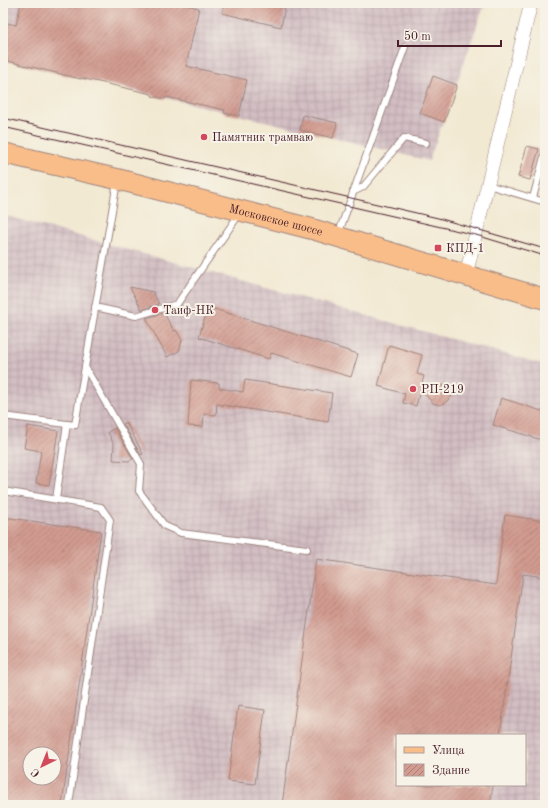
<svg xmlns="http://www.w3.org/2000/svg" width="548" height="808" font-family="'Old Standard TT',serif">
	<defs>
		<pattern id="industrial-grid" width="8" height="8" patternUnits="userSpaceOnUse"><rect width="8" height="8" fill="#d2bec3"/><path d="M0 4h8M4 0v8" fill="none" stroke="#b6a3a8"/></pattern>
		<pattern id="building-hatch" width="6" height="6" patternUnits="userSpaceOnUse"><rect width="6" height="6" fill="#d29b90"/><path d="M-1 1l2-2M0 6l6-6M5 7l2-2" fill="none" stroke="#ac7e76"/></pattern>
	</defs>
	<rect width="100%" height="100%" fill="#f7f3e8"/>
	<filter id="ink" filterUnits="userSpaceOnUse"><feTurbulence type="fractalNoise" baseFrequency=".025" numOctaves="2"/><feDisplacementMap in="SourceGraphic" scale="8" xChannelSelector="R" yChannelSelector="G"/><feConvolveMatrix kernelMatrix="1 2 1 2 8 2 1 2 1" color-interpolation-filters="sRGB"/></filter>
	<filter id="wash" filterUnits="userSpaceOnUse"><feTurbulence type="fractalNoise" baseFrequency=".012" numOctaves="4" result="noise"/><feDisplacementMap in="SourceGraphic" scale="16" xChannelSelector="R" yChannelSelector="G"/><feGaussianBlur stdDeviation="0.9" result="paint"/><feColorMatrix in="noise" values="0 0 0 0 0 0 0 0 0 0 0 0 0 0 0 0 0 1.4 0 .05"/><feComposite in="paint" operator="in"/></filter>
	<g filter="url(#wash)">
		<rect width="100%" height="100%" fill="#f2e9d2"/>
		<g fill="url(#industrial-grid)" fill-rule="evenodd">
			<path d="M3,3H485L429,161L337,138L3,60Z"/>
			<path d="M3,215L545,365V805H3ZM397,735H525V785H397ZM30,754H54V778H30Z"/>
		</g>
		<g id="blocks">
			<g fill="url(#building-hatch)" fill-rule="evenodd">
				<path d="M21,3H178L199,8L186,66L247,80L239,116L224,113L225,110L166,97L165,99L152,96V94L81,78V79L3,60V22L16,25Z"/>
				<path d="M224,3H267L285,7L281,27L222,13Z"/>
				<path d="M433,76L457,85L444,122L420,113Z"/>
				<path d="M303,115L337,123L333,138L300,130Z"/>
				<path d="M527,146L539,149L530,180L518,177Z"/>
				<path d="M130,287L153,292L159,304L142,310Z"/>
				<path d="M208,307L358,354L351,377L271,353L269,359L199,337Z"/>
				<path d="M164,313L174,331L176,330L182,340L179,351L167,357L146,318Z"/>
				<path d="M389,345L422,355L417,374L424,376L416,406L403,403L405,394L378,386Z"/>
				<path d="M191,380L219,383V388L243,392L245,380L332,393L328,422L217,404L216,415L204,414L203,427L188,426Z"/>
				<path d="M438,385L445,386L452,396L445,403L439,405L433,403L421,390Z"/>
				<path d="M501,398L545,412V441L493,425Z"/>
				<path d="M126,422L143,454L141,455L123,424Z"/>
				<path d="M28,426L58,431L49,485L36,483L41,451L24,448Z"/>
				<path d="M115,428L133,459L129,461L113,460L114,445L108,432Z"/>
				<path d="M505,515L545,521V577L523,574L500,735H397V785H493L490,805H282L316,559L496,585Z"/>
				<path d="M3,517L101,531L62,805H3ZM30,754H54V778H30Z"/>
				<path d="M238,706L265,710L255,784L228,781Z"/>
			</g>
		</g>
	</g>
	<g filter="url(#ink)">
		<use href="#blocks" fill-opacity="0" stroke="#9e847e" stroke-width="1"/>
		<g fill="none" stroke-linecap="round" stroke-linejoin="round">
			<g stroke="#9e847e" stroke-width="8">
				<g id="service">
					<path d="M488,185L545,202"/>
					<path d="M353,192L363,187L404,138L426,143"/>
					<path d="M533,198L545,153"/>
					<path d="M338,235L405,47"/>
					<path d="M95,307L136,316L177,304L240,213"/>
					<path d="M85,367L141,464L139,491L165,526L181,533L307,549"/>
					<path d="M3,416L75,425L117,182"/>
					<path d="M3,491L101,507L110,520L69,805"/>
					<path d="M56,499L67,424"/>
				</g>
			</g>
			<g stroke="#9e847e" stroke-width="14">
				<path id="minor" d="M466,275L531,3"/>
			</g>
			<g stroke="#9e847e" stroke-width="22">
				<g id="primary">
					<path id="s1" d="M3,153L117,179L312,229L545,299"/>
				</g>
			</g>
			<use href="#service" stroke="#fff" stroke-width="6"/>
			<use href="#minor" stroke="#fff" stroke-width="13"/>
			<use href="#primary" stroke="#f9bd89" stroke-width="20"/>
			<g stroke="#4a1f2b" stroke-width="1">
				<path d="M3,118L438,218L545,249"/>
				<path d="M3,127L476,235L545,256"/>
			</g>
		</g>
	</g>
	<g fill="#d1495b" stroke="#f7f3e8" stroke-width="1.5">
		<circle cx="204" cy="137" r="4"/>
		<rect x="434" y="244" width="8" height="8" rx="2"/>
		<circle cx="155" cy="310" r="4"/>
		<circle cx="413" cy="389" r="4"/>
	</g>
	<g text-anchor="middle" stroke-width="4" stroke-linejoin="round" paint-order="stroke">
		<g font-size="12" fill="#4a1f2b" stroke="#f7f3e8" text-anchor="start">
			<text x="212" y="141">Памятник трамваю</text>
			<text x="446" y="252">КПД-1</text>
			<text x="163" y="314">Таиф-НК</text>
			<text x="421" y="393">РП-219</text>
		</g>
		<g font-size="12" fill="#4a1f2b" stroke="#f7f3e8">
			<text dy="4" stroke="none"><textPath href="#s1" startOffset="281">Московское шоссе</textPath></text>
		</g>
	</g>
	<rect width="548" height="808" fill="none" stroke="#f7f3e8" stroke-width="16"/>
	<rect x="396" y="734" width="130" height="52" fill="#f7f3e8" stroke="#b29e9c"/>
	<rect x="404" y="747" width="20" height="6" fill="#f9bd89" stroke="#b29e9c"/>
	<text x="432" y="754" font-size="12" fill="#4a1f2b">Улица</text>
	<rect x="404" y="764" width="20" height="12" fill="url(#building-hatch)" stroke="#b29e9c"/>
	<text x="432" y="774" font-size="12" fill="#4a1f2b">Здание</text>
	<g transform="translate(42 766) rotate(223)"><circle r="19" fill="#f7f3e8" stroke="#b29e9c"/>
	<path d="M0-3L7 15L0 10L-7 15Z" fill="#d1495b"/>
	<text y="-6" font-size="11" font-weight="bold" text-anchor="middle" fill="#4a1f2b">С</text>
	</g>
	<path d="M398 40v6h103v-6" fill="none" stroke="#4a1f2b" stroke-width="2"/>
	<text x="404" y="40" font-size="12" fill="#4a1f2b" stroke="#f7f3e8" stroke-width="3" paint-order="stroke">50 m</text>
</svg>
